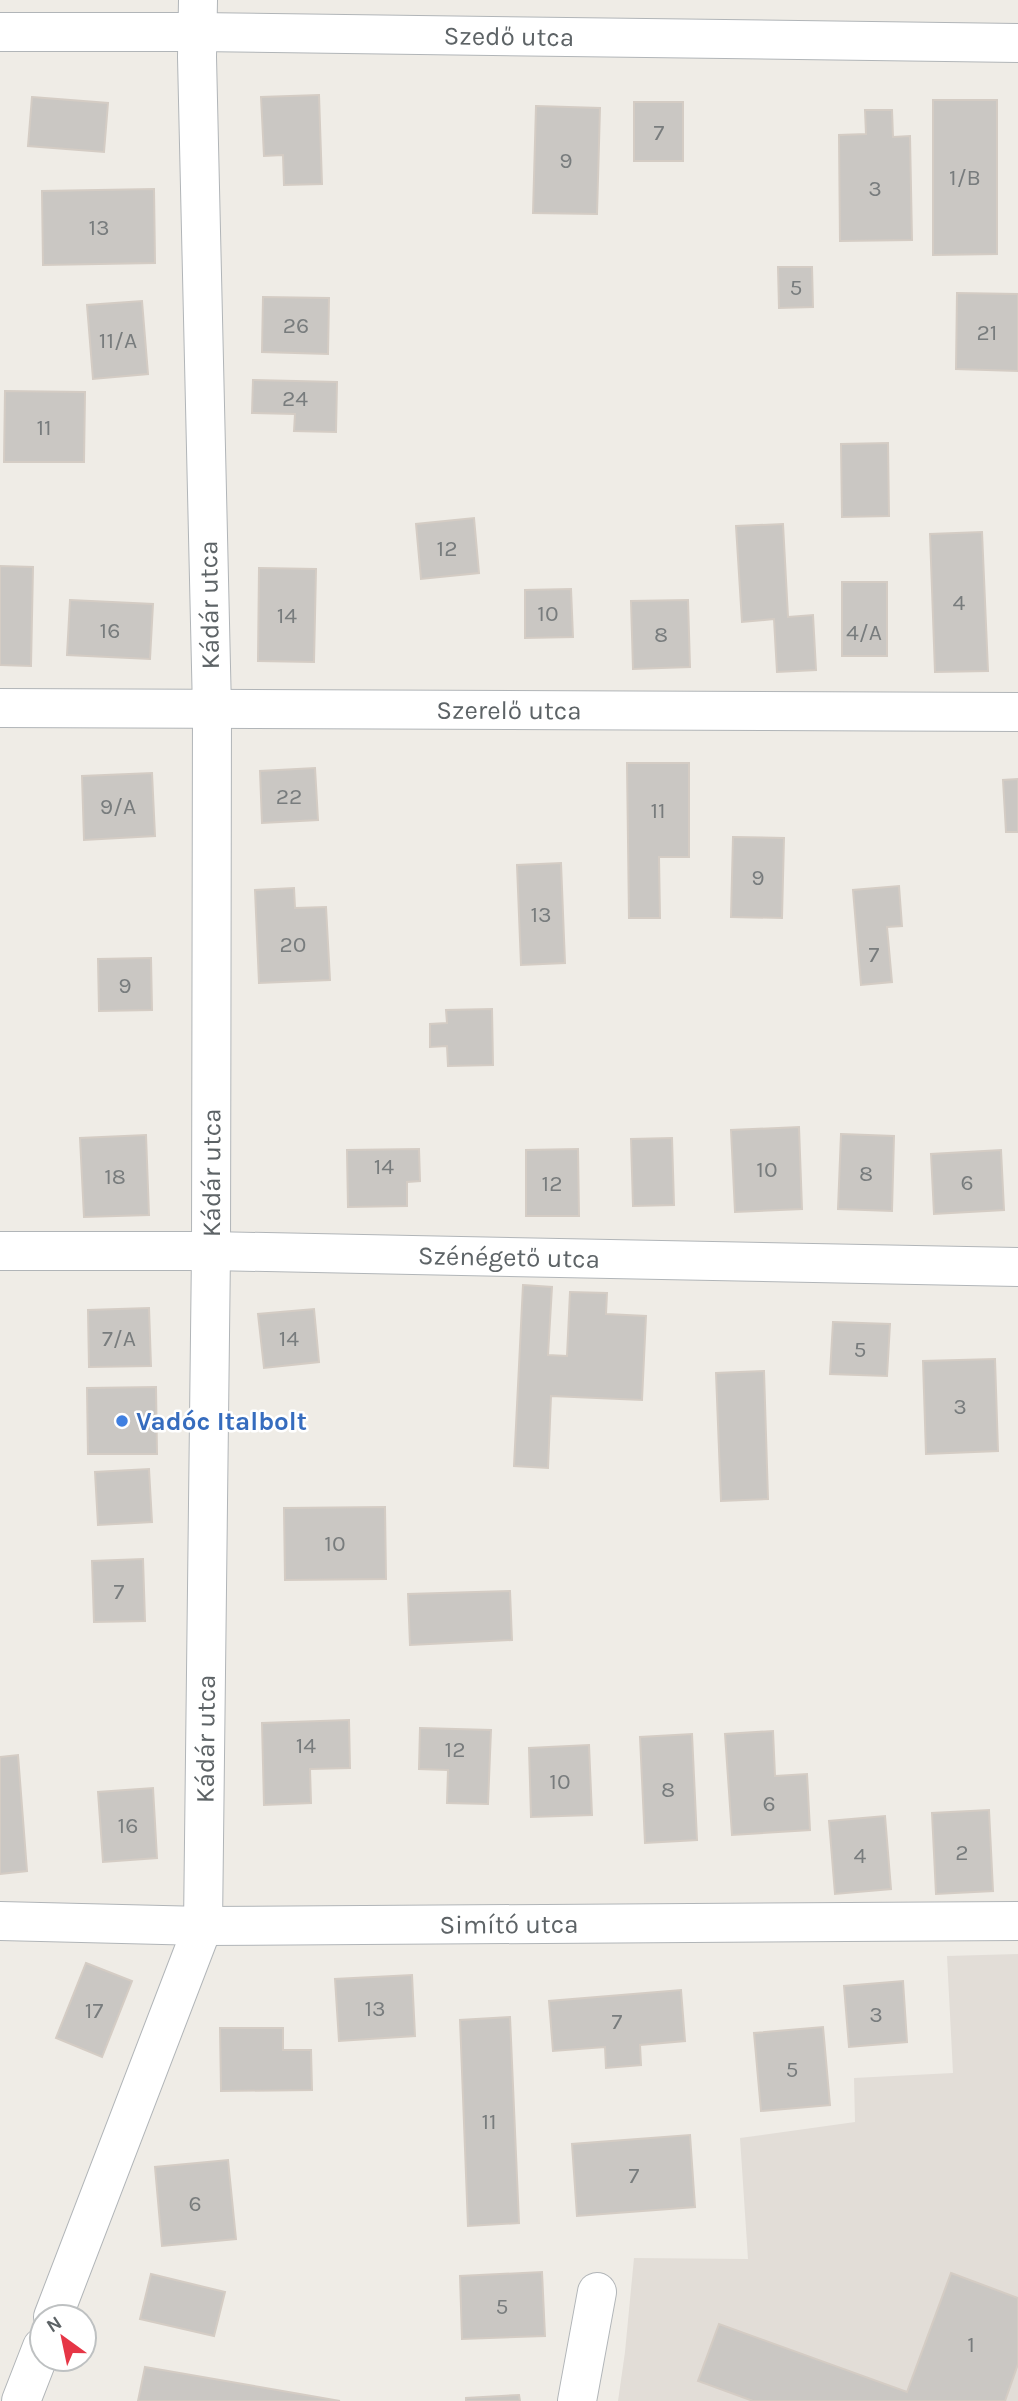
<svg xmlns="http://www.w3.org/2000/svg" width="1018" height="2401" font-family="Karla,sans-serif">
	<rect width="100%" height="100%" fill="#efece6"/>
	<path fill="#e2ddd7" d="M1018,1954V2401H618L625,2352L634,2258L748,2259L740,2138L855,2122L854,2078L953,2073L947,1956Z"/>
	<g fill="#cac7c3" stroke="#d4ccc4" stroke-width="2">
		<path d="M319,95L322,184L284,185L283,155L264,156L261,97Z"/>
		<path d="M32,97L108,103L104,152L28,146Z"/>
		<path d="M933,100H997V254L933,255Z"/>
		<rect x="634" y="102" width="49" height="59"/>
		<path d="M536,106L600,108L597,214L533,213Z"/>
		<path d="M865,110H892L893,137L910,136L912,240L840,241L839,135L866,134Z"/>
		<path d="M154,189L155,263L43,265L42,191Z"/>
		<path d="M778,267H812L813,307L779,308Z"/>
		<path d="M957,293L1018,294V371L956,369Z"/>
		<path d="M263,297L329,298L328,354L262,352Z"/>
		<path d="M142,301L148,374L93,379L87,305Z"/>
		<path d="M253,380L337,382L336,432L294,431L295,414L252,413Z"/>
		<path d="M5,391L85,392L84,462H4Z"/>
		<path d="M888,443L889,516L842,517L841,444Z"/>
		<path d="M474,518L479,573L421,579L416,524Z"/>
		<path d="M783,524L788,617L813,615L816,670L777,672L774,619L742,622L736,526Z"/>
		<path d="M982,532L988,671L935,672L930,534Z"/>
		<path d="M0,566L33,567L31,666L0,665Z"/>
		<path d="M259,568L316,569L314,662L258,661Z"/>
		<rect x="842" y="582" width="45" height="74"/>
		<path d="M571,589L573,637L525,638V590Z"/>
		<path d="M70,600L153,604L150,659L67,655Z"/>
		<path d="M688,600L690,667L633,669L631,601Z"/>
		<path d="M627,763H689V857H659L660,918H629Z"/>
		<path d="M315,768L318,820L262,823L260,771Z"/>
		<path d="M152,773L155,836L84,840L82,776Z"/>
		<path d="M1018,779V832H1006L1003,780Z"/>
		<path d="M733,837L784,838L782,918L731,917Z"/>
		<path d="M561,863L565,963L521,965L517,865Z"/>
		<path d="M899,886L902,926L887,927L892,982L861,985L853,890Z"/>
		<path d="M294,888L295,908L326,907L330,980L259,983L255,890Z"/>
		<path d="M151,958L152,1010L99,1011L98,959Z"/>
		<path d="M492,1009L493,1065L448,1066L447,1046L430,1047V1024L447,1023L446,1010Z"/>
		<path d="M799,1127L802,1209L735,1212L731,1130Z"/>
		<path d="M841,1134L894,1136L892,1211L838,1209Z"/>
		<path d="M146,1135L149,1215L84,1217L80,1138Z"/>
		<path d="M672,1138L674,1205L633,1206L631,1139Z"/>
		<path d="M419,1149L420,1181L407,1182V1206L348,1207L347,1150Z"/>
		<path d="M578,1149L579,1216H526V1150Z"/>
		<path d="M1001,1150L1004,1210L934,1214L931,1154Z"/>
		<path d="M523,1285L552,1287L548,1355L567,1356L570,1292L607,1293L606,1314L646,1316L642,1400L551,1396L548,1468L514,1466Z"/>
		<path d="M149,1308L151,1366L89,1367L88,1310Z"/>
		<path d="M314,1309L319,1362L264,1368L258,1314Z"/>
		<path d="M833,1322L890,1324L887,1376L830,1374Z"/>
		<path d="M995,1359L998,1451L926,1454L923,1361Z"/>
		<path d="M764,1371L768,1499L721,1501L716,1373Z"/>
		<path d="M156,1387L157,1454H88L87,1388Z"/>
		<path d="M149,1469L152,1522L98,1525L95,1472Z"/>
		<path d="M385,1507L386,1579L285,1580L284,1508Z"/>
		<path d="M143,1559L145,1621L94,1622L92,1561Z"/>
		<path d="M510,1591L512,1640L410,1645L408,1594Z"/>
		<path d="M349,1720L350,1768L310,1769L311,1803L264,1805L262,1723Z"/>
		<path d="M420,1728L491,1730L488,1804L447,1803L448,1770L419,1769Z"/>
		<path d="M773,1731L775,1776L807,1774L810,1830L732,1835L725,1734Z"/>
		<path d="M692,1734L697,1840L645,1843L640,1737Z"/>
		<path d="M589,1745L592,1815L531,1817L529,1748Z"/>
		<path d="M18,1755L27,1871L0,1874V1757Z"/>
		<path d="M153,1788L157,1858L103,1862L98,1792Z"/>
		<path d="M989,1810L993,1891L936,1894L932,1813Z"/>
		<path d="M885,1816L891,1889L835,1894L829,1821Z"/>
		<path d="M86,1963L132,1981L102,2057L56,2038Z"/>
		<path d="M412,1975L415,2036L339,2041L335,1979Z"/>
		<path d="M903,1981L907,2042L849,2047L844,1986Z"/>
		<path d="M681,1990L685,2041L640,2045L641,2065L606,2068L605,2047L553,2051L549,2001Z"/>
		<path d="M510,2017L519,2223L468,2226L460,2020Z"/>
		<path d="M823,2027L830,2105L761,2111L754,2033Z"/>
		<path d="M220,2028H283V2050H311L312,2090L221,2091Z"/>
		<path d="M690,2135L695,2207L577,2216L572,2144Z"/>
		<path d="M228,2160L236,2239L162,2246L155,2167Z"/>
		<path d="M542,2272L545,2336L462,2339L460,2276Z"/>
		<path d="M951,2273L1018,2298V2364L1005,2401H753L698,2381L719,2324L907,2392Z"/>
		<path d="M151,2274L225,2292L214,2336L140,2319Z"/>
		<path d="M145,2367L340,2401H138Z"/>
		<path d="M519,2395L520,2401H466V2398Z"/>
	</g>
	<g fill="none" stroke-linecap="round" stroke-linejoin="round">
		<g stroke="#b1b5b8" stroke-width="40">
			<g id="street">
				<path id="s1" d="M0,32H197L1018,43"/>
				<path id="s2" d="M0,708L1018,712"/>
				<path id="s3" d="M0,1251H211L1018,1267"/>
				<path id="s4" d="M0,1921L203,1926L1018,1921"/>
				<path id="s5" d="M53,2317L203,1926L211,1251L212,710L197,57L198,0"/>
				<path d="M21,2401L42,2347"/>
				<path d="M577,2401L597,2292"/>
			</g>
		</g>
		<use href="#street" stroke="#fff" stroke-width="38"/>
	</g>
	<circle fill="#3f7fe0" stroke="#fff" stroke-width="2.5" cx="122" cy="1421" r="7"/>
	<g text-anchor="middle" stroke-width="5" stroke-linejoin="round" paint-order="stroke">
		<g font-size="23" fill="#787c7d">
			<text x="659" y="140">7</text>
			<text x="566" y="168">9</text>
			<text x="965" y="185">1/B</text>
			<text x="875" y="196">3</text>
			<text x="99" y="235">13</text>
			<text x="796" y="295">5</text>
			<text x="296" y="333">26</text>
			<text x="987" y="340">21</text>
			<text x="118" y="348">11/A</text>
			<text x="295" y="406">24</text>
			<text x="44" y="435">11</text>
			<text x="447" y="556">12</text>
			<text x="959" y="610">4</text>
			<text x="548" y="621">10</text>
			<text x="287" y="623">14</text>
			<text x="110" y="638">16</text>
			<text x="864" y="640">4/A</text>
			<text x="661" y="642">8</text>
			<text x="289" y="804">22</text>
			<text x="118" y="814">9/A</text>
			<text x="658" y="818">11</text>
			<text x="758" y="885">9</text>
			<text x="541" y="922">13</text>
			<text x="293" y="952">20</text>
			<text x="874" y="962">7</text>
			<text x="125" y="993">9</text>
			<text x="384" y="1174">14</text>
			<text x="767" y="1177">10</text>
			<text x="866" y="1181">8</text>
			<text x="115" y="1184">18</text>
			<text x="967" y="1190">6</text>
			<text x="552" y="1191">12</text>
			<text x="119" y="1346">7/A</text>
			<text x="289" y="1346">14</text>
			<text x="860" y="1357">5</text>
			<text x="960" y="1414">3</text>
			<text x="335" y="1551">10</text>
			<text x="119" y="1599">7</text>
			<text x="306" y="1753">14</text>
			<text x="455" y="1757">12</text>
			<text x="560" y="1789">10</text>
			<text x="668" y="1797">8</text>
			<text x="769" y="1811">6</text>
			<text x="128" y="1833">16</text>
			<text x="962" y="1860">2</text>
			<text x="860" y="1863">4</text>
			<text x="375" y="2016">13</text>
			<text x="94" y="2018">17</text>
			<text x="876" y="2022">3</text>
			<text x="617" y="2029">7</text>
			<text x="792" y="2077">5</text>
			<text x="489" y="2129">11</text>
			<text x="634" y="2183">7</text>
			<text x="195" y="2211">6</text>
			<text x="502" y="2314">5</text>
			<text x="971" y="2352">1</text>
		</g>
		<g font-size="26" fill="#5d6366" stroke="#fff">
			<text dy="9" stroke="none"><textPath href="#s1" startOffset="509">Szedő utca</textPath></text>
			<text transform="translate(209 605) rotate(-91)" y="9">Kádár utca</text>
			<text dy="9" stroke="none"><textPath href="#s2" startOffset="509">Szerelő utca</textPath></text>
			<text dy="9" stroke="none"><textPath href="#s5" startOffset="1172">Kádár utca</textPath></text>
			<text dy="9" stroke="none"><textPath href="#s3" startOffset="509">Szénégető utca</textPath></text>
			<text dy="9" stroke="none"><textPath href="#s5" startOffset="606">Kádár utca</textPath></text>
			<text dy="9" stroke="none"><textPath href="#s4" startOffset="509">Simító utca</textPath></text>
		</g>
		<g font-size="26" font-weight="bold" fill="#366cbe" stroke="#fff" text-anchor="start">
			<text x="136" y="1430">Vadóc Italbolt</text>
		</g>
	</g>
	<g transform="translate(63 2338) rotate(327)"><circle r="33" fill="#ffffff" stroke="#bec1c2" stroke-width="2"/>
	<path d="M0-5L12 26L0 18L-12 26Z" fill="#e63646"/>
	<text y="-10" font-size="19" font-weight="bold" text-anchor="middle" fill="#5d6366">N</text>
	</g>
</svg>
